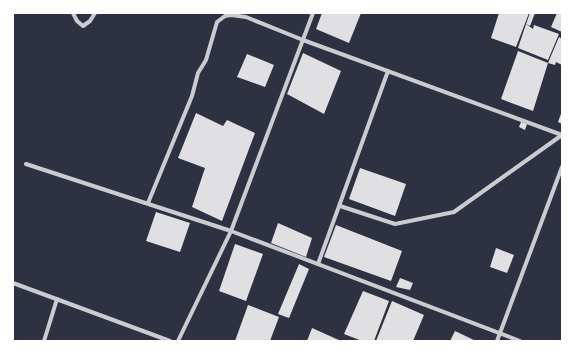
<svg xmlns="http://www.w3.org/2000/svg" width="575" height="354" font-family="'Fira Sans',sans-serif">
	<rect width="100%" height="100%" fill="#2d3142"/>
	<g fill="#e0e0e3">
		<path d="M322,13H361L349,43L316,29Z"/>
		<path d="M499,13H529L516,47L491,38Z"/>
		<path d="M530,13H535L530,26L526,24Z"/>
		<path d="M557,13H562V32L551,27Z"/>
		<path d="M526,24L533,29L534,25L559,34L548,60L518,48Z"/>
		<path d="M559,37L562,39V65L556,62L555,65L548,63Z"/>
		<path d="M518,51L548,63L533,111L501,99Z"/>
		<path d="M303,53L341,71L324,114L287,94Z"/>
		<path d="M247,54L274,65L265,87L237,77Z"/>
		<path d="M562,111V124L558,122Z"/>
		<path d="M196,113L223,126L227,120L255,133L222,221L192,207L205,168L178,158Z"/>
		<path d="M521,122L527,124L525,130L519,127Z"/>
		<path d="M360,168L406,184L395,216L349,199Z"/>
		<path d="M156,212L190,223L180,252L146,241Z"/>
		<path d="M278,223L312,238L306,257L271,243Z"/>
		<path d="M336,225L402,251L391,281L324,257Z"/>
		<path d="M235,244L263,254L246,301L219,291Z"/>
		<path d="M496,248L514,255L507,273L490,267Z"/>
		<path d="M299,264L309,269L289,318L278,314Z"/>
		<path d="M400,278L413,283L410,290L396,287Z"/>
		<path d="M363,291L389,301L374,341H362L344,334Z"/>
		<path d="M392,301L424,315L413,341H376Z"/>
		<path d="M248,305L279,317L270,341H235Z"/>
		<path d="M312,328L341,341H307Z"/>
		<path d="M455,331L476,341H450Z"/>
	</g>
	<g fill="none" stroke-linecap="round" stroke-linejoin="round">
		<g stroke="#caccd0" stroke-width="4">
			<path d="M73,13L77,21L83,26L90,21L95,13"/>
			<path d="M26,164L231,231L520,341"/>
			<path d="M148,203L192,96L198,73L206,60L217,22L225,16L231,15L246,17L303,40L562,135"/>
			<path d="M340,206L395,224L454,212L562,135"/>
			<path d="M318,264L388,71"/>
			<path d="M13,283L170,341"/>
			<path d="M44,341L57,299"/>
			<path d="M178,341L231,231L313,13"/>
			<path d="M497,341L562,167"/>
		</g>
	</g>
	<rect width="575" height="354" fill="none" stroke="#ffffff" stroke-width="28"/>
</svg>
